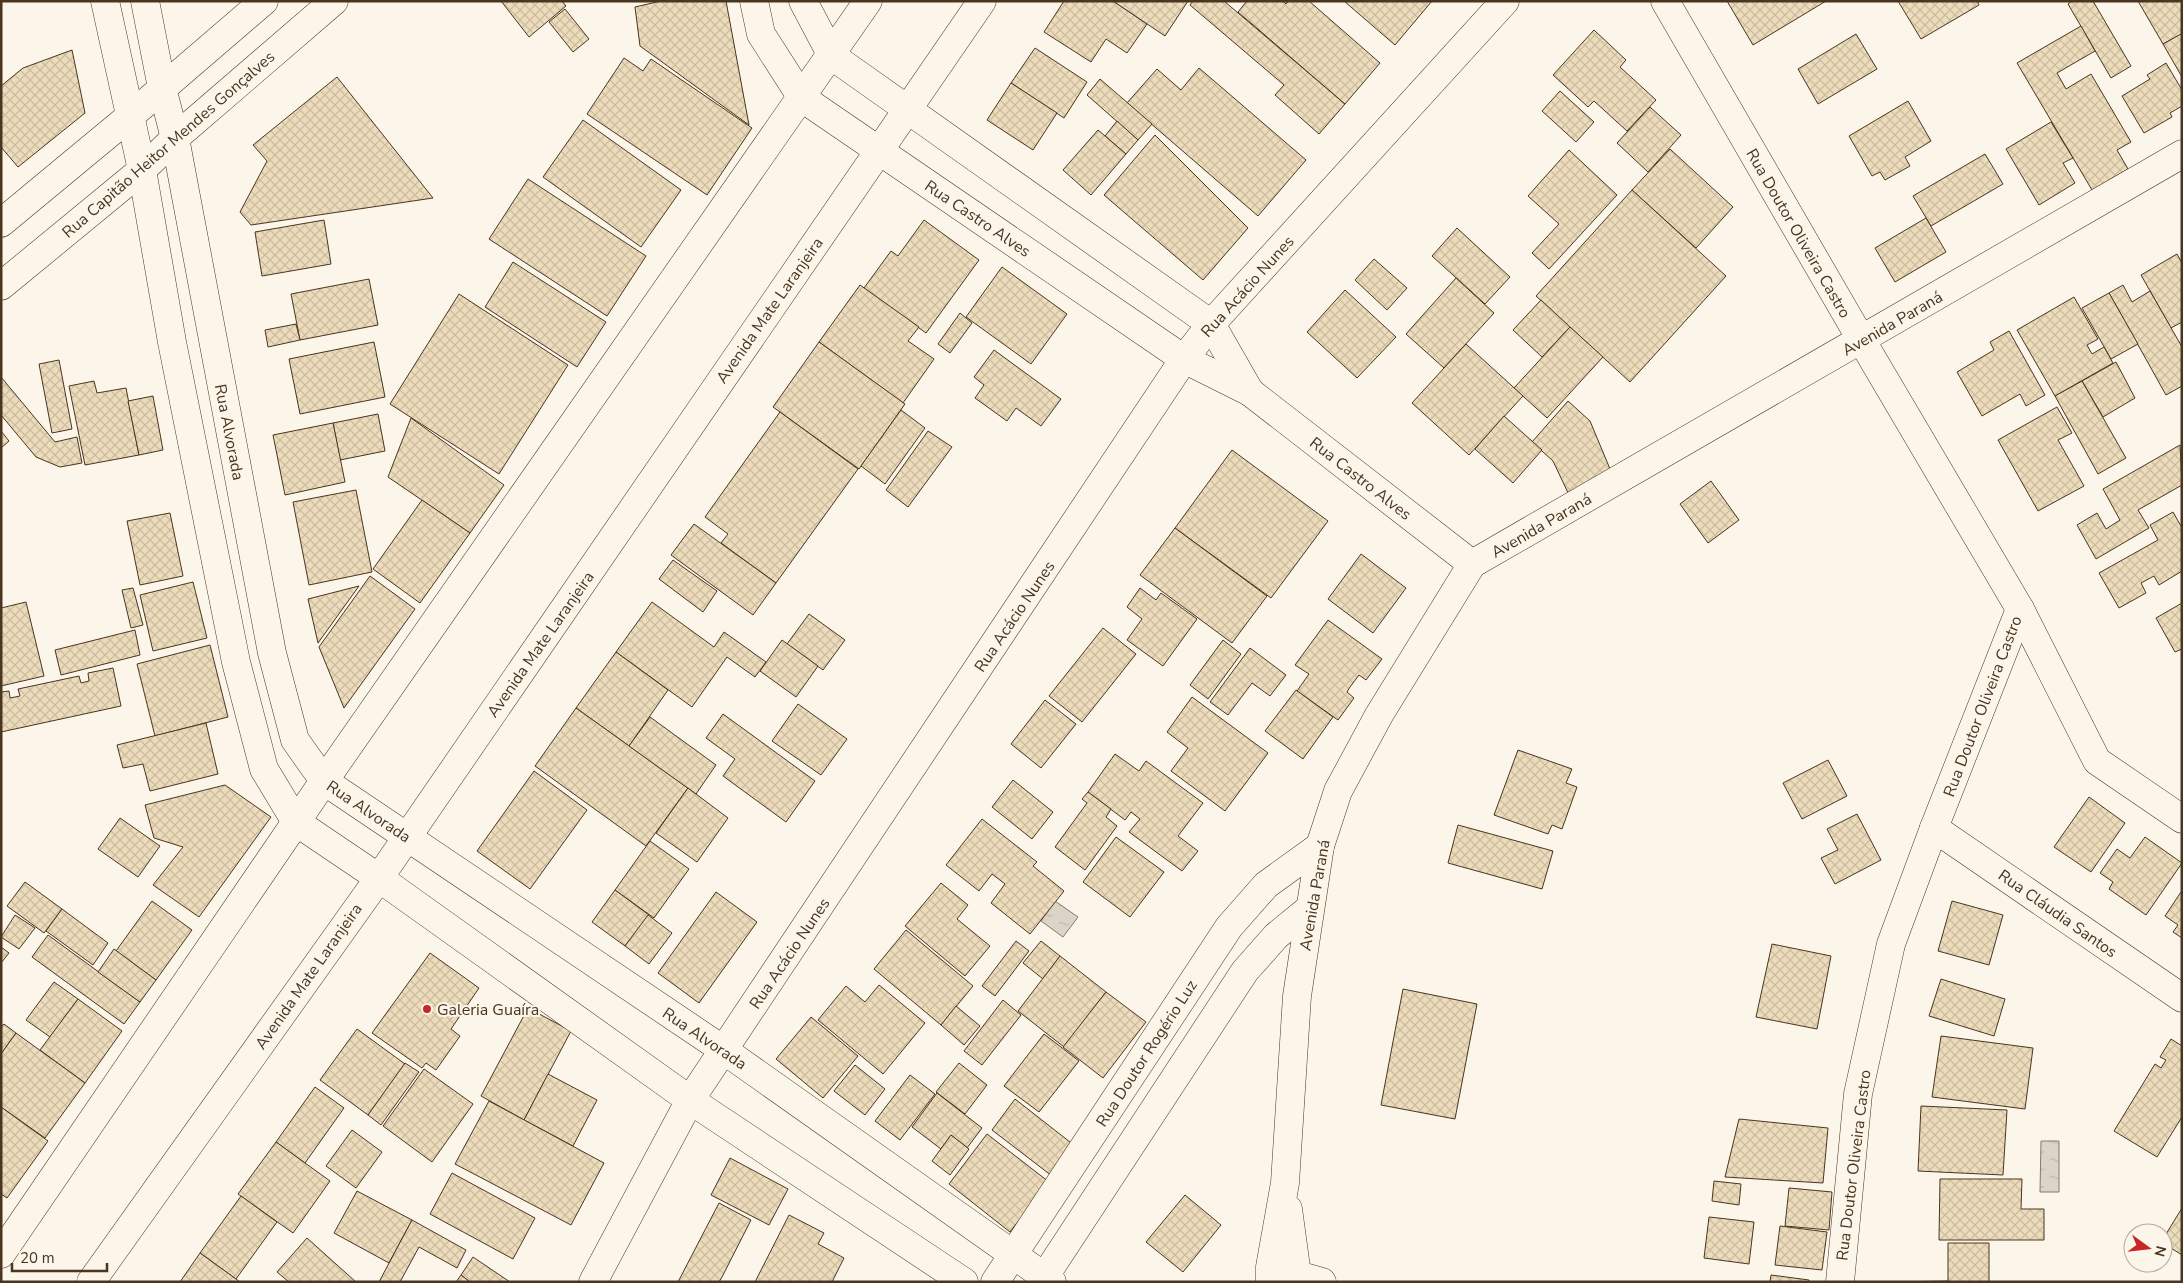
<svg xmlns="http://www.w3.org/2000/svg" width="2183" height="1283" font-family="'Nunito Sans',sans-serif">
	<defs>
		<pattern id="water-ripples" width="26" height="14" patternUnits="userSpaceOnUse" patternTransform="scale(1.25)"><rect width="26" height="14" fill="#dcd4c6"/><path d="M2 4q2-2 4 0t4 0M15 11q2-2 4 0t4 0" fill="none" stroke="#beb7aa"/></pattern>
		<pattern id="building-cross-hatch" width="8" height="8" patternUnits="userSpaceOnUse" patternTransform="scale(1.25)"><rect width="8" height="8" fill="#ecdcbc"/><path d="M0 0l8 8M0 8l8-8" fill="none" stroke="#ccbda1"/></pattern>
	</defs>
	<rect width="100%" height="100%" fill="#fbf6e9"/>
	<g fill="url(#water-ripples)" stroke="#887966">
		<path d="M1055,901L1078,917L1063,937L1041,921Z"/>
		<path d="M2041,1141H2059V1192H2040Z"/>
	</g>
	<g fill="url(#building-cross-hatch)" stroke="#4a3520">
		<path d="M501,1H562L566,6L529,37Z"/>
		<path d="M661,1H726L749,125L640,46L635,7Z"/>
		<path d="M1064,1H1113L1147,24L1127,53L1106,39L1091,62L1044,32Z"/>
		<path d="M1113,1H1188L1165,36Z"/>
		<path d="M1193,1H1224L1345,104L1319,134L1275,95L1284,85L1190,5Z"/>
		<path d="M1247,1H1283L1286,4L1288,1H1309L1380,63L1345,104L1238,12Z"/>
		<path d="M1344,1H1432L1395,45Z"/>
		<path d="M1727,1H1826L1753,45Z"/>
		<path d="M1898,1H1977L1979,5L1921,39Z"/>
		<path d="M2072,1H2093L2131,66L2111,78L2068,4Z"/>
		<path d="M2138,1H2182V34L2163,44Z"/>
		<path d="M565,9L589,39L573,52L549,22Z"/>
		<path d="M2081,26L2095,51L2057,73L2066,89L2091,74L2131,142L2117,150L2128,169L2092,190L2017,63Z"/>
		<path d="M1594,30L1626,60L1620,67L1656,100L1627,131L1594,101L1588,107L1553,75Z"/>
		<path d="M1856,34L1877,69L1818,104L1798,69Z"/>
		<path d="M2181,34L2182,35V77L2163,44Z"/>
		<path d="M1035,48L1087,82L1064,118L1011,83Z"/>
		<path d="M72,50L85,113L18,167L1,147V86L23,68Z"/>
		<path d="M624,58L643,71L651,59L752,128L707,195L587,114Z"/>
		<path d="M2166,63L2182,90V106L2170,113L2172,117L2144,133L2122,96L2150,79L2147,75Z"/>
		<path d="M1199,68L1306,160L1258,216L1127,103L1157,69L1181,90Z"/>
		<path d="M337,77L433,198L251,225L240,212L267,161L253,145Z"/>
		<path d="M1100,79L1152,124L1138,140L1087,95Z"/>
		<path d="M1011,83L1057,113L1033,150L987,120Z"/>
		<path d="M1560,91L1594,122L1576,142L1542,111Z"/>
		<path d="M1908,101L1931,141L1905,157L1910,166L1885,180L1880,172L1872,176L1849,136Z"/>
		<path d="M1650,107L1681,135L1648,172L1617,143Z"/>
		<path d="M583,120L681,190L641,247L543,177Z"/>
		<path d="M1117,121L1138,140L1126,154L1105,136Z"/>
		<path d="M2051,122L2073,158L2063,163L2075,183L2039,205L2006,149Z"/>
		<path d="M1098,130L1126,154L1091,195L1063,170Z"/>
		<path d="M1155,135L1248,228L1203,280L1104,195Z"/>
		<path d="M1670,149L1733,207L1696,248L1632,190Z"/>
		<path d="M1569,150L1617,195L1549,269L1532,253L1559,224L1528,196Z"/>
		<path d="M1985,154L2003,184L1931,226L1913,196Z"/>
		<path d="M528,179L646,256L607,316L489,239Z"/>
		<path d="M1632,190L1726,276L1630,382L1536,296Z"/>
		<path d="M1926,218L1946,252L1895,282L1875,248Z"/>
		<path d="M324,220L331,264L262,276L255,232Z"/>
		<path d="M924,220L979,260L926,333L864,288L891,251L898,256Z"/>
		<path d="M1457,228L1510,277L1485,304L1432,256Z"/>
		<path d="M2177,254L2182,263V322L2171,328L2141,275Z"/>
		<path d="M1374,259L1407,288L1387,310L1355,280Z"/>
		<path d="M513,262L606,322L577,367L485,307Z"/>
		<path d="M1002,267L1067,314L1031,364L966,317Z"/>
		<path d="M1456,278L1494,313L1444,368L1406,334Z"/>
		<path d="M369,279L378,325L300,340L291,294Z"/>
		<path d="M860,285L919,327L908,341L934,359L903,403L819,342Z"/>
		<path d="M2123,285L2132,302L2150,291L2182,347V386L2166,395L2109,293Z"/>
		<path d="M1345,290L1396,337L1357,378L1307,332Z"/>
		<path d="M2109,293L2138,344L2111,359L2082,308Z"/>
		<path d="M459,294L568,365L499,474L390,404Z"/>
		<path d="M2074,297L2098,339L2087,345L2092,354L2104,347L2113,363L2055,396L2017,330Z"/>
		<path d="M1541,300L1570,327L1542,357L1513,330Z"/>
		<path d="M960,313L972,323L950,353L938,344Z"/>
		<path d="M296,324L300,340L268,347L265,330Z"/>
		<path d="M1570,327L1603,357L1547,418L1514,388Z"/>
		<path d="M2009,331L2045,395L2026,406L2020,394L1982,416L1957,372L1994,350L1990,342Z"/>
		<path d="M374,342L385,397L300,414L289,359Z"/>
		<path d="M819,342L905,404L859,469L773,407Z"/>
		<path d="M1466,344L1523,396L1469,455L1412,403Z"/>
		<path d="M994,350L1061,399L1041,426L1016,408L1007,421L975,398L984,385L974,377Z"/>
		<path d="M59,360L72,429L52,433L39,364Z"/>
		<path d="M2116,362L2135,398L2103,417L2082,381Z"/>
		<path d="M1,377L55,442L77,437L82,463L60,467L36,457L1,415Z"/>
		<path d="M94,381L97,393L126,388L139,455L85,465L69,386Z"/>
		<path d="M2082,381L2126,458L2098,474L2055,396Z"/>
		<path d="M153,396L163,450L139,455L128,401Z"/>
		<path d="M1568,401L1590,421L1610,469L1570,497L1553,461L1532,442Z"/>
		<path d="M2057,407L2072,433L2058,440L2084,486L2038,511L1998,440Z"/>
		<path d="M901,410L925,428L885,484L861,466Z"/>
		<path d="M780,412L858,469L776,583L721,543L728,534L705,517Z"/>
		<path d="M378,414L385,451L340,460L333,423Z"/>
		<path d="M1504,416L1542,450L1513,483L1475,449Z"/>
		<path d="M411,418L504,485L470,533L388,477Z"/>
		<path d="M333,423L345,482L285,495L273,435Z"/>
		<path d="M1,431L9,441L1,448Z"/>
		<path d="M928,431L952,447L908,507L886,490Z"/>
		<path d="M2180,445L2182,485L2138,510L2149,528L2096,559L2077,525L2097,513L2106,529L2120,520L2103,489Z"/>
		<path d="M1232,450L1328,521L1271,598L1175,528Z"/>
		<path d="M1711,481L1739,520L1708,543L1680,504Z"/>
		<path d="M356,490L372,572L309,585L293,502Z"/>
		<path d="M422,500L470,533L420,603L373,569Z"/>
		<path d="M2173,512L2182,528V571L2159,585L2154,576L2141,583L2146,593L2119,608L2099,573L2158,540L2150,525Z"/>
		<path d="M170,513L183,576L140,585L127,521Z"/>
		<path d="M694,524L776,583L753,615L671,555Z"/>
		<path d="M1175,528L1267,596L1232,643L1140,575Z"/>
		<path d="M1361,554L1406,588L1373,633L1328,599Z"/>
		<path d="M673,560L717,591L703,612L659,579Z"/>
		<path d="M370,576L415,609L344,708L319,647Z"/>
		<path d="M193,582L207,638L153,651L140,595Z"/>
		<path d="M359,586L318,643L308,599Z"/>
		<path d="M133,588L143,625L131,628L122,590Z"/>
		<path d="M1140,588L1156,600L1161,593L1197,619L1163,666L1127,640L1142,619L1127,607Z"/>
		<path d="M26,602L44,676L1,686V608Z"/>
		<path d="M652,602L714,647L724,632L766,662L755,677L727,657L692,707L616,652Z"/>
		<path d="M2182,603V649L2175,652L2156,618Z"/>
		<path d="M809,614L845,640L823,670L787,644Z"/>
		<path d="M1328,620L1382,659L1366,680L1359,675L1350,687L1347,692L1354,698L1338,720L1297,691L1309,674L1295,665Z"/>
		<path d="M1103,628L1136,654L1082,722L1049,696Z"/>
		<path d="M135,630L140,655L61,675L55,650Z"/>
		<path d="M782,640L818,666L796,697L760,671Z"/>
		<path d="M1223,640L1241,654L1208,699L1190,685Z"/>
		<path d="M210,645L228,717L155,736L137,664Z"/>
		<path d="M1250,648L1286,675L1270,696L1252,683L1228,715L1210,702Z"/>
		<path d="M616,652L668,690L629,746L576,708Z"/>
		<path d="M113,668L121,706L1,732V692L9,691L10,698L20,696L18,689L79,676L81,683L89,681L88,673Z"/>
		<path d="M1296,690L1333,717L1303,759L1265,731Z"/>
		<path d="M1192,697L1268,753L1225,811L1171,771L1188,748L1167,732Z"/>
		<path d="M1045,700L1076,724L1041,768L1011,744Z"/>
		<path d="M798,704L847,739L821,775L772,741Z"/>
		<path d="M576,708L688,788L646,846L535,766Z"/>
		<path d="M723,714L815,781L786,822L723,776L735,759L706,738Z"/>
		<path d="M650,717L716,765L696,794L629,746Z"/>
		<path d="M206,723L218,774L150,791L143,764L123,768L117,745Z"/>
		<path d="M1518,750L1572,769L1566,783L1577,787L1562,829L1552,825L1548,834L1494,815Z"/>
		<path d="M1115,754L1139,771L1146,761L1203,803L1178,836L1198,851L1182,871L1129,832L1140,819L1131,812L1125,820L1088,792Z"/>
		<path d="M1828,760L1847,796L1802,819L1783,783Z"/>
		<path d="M534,771L587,810L530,889L477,851Z"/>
		<path d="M1013,780L1053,812L1032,839L992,807Z"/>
		<path d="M225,785L271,817L199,917L153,885L183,847L154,838L145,805Z"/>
		<path d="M688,788L728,818L697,862L656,833Z"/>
		<path d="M1088,792L1111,809L1106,817L1117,826L1085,870L1055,847L1087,803L1082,799Z"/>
		<path d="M2089,797L2125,823L2091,872L2054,847Z"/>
		<path d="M1857,814L1881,860L1835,884L1821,858L1838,850L1827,829Z"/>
		<path d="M120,818L160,846L138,877L98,849Z"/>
		<path d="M982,819L1037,862L1033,866L1064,891L1030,934L991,903L1005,884L992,874L979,891L946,865Z"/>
		<path d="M1458,825L1553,851L1542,889L1448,863Z"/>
		<path d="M1116,837L1164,872L1130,917L1083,882Z"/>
		<path d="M2145,837L2182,863L2146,915L2109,889L2113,882L2100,873L2117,849L2130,858Z"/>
		<path d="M650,841L689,869L654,918L615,890Z"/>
		<path d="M25,882L62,909L44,933L7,906Z"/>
		<path d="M941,883L968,905L957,919L990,946L965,976L905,926Z"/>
		<path d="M615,890L649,915L625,946L592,922Z"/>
		<path d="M716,892L757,922L699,1003L658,973Z"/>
		<path d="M2181,892H2182V938L2173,932L2178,925L2165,916Z"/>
		<path d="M152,901L192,930L156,980L116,951Z"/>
		<path d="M1952,901L2003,915L1989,965L1938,951Z"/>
		<path d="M62,909L108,943L93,965L46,931Z"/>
		<path d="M15,915L35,928L19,949L1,937Z"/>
		<path d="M648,915L672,933L649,964L625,946Z"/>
		<path d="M906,930L973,986L941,1025L874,969Z"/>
		<path d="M48,935L140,1002L124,1024L32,957Z"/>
		<path d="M1016,941L1029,951L995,996L982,986Z"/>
		<path d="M1041,941L1060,956L1043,979L1023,963Z"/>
		<path d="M1772,944L1831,956L1817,1029L1756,1017Z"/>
		<path d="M1,947L9,953L1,963Z"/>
		<path d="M114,949L156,980L140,1002L98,972Z"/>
		<path d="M430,953L479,988L451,1029L460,1036L436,1070L426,1063L422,1068L372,1033Z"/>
		<path d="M1060,956L1106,992L1064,1047L1018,1011Z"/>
		<path d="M1941,979L2005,999L1994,1036L1929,1016Z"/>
		<path d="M54,982L78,999L50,1037L26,1020Z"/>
		<path d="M879,985L925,1023L883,1074L818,1020L846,986L865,1002Z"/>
		<path d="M1403,989L1477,1004L1455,1119L1381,1105Z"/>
		<path d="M1106,992L1146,1022L1103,1078L1063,1047Z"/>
		<path d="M78,999L122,1031L85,1083L40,1050Z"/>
		<path d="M1003,1000L1021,1015L982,1065L964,1051Z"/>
		<path d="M956,1006L980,1026L964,1045L941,1025Z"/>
		<path d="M528,1008L571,1031L524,1120L481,1096Z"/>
		<path d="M811,1017L858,1056L823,1098L776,1059Z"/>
		<path d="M4,1024L16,1033L1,1054V1027Z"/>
		<path d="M357,1029L405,1064L368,1115L320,1080Z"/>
		<path d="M16,1033L85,1083L45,1138L1,1107V1054Z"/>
		<path d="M1044,1034L1079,1061L1039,1112L1004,1086Z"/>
		<path d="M1941,1036L2033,1048L2025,1109L1932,1097Z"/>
		<path d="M2171,1039L2182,1046V1117L2157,1157L2114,1131L2155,1064L2161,1068L2166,1060L2160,1057Z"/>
		<path d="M405,1063L419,1072L381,1125L368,1115Z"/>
		<path d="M959,1063L987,1085L965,1114L936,1092Z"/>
		<path d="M855,1065L885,1089L865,1115L834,1091Z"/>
		<path d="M424,1069L473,1104L432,1162L383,1126Z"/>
		<path d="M548,1074L597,1100L573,1146L524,1120Z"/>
		<path d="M910,1075L935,1094L900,1140L875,1121Z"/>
		<path d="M315,1087L344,1108L305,1163L276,1142Z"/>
		<path d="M937,1093L982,1128L967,1148L951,1135L941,1149L912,1127Z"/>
		<path d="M1015,1099L1075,1146L1052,1176L992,1130Z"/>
		<path d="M489,1101L604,1163L571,1225L455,1164Z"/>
		<path d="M1921,1106L2007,1110L2003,1175L1918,1171Z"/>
		<path d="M1,1107L48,1141L7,1198L1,1194Z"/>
		<path d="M1739,1119L1828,1128L1823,1183L1725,1177Z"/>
		<path d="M352,1130L382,1152L356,1188L326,1166Z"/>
		<path d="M987,1134L1049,1182L1010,1232L949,1184Z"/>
		<path d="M951,1135L969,1149L950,1175L932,1161Z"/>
		<path d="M276,1142L330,1181L293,1233L238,1194Z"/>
		<path d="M730,1158L788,1189L769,1225L711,1195Z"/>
		<path d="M452,1173L535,1218L513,1259L430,1214Z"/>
		<path d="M1940,1179H2022L2021,1209H2044V1240H1939Z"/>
		<path d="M1714,1181L1741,1184L1739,1205L1712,1201Z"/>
		<path d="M1789,1188L1832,1192L1829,1230L1785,1226Z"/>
		<path d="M357,1191L412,1220L389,1263L334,1233Z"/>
		<path d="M1185,1195L1221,1225L1183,1272L1146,1242Z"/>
		<path d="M241,1196L277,1222L236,1279L200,1253Z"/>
		<path d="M719,1203L751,1220L722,1277L719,1282H678Z"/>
		<path d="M2182,1208V1255L2163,1243V1239Z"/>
		<path d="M789,1215L824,1233L818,1244L844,1258L832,1282H755Z"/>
		<path d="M1709,1217L1754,1222L1749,1264L1704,1258Z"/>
		<path d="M412,1220L466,1250L457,1268L419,1247L400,1282H379Z"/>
		<path d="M1780,1226L1827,1232L1822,1270L1775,1265Z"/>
		<path d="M307,1238L356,1282H289L277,1272Z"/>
		<path d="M1948,1243H1989V1282H1891L1948,1281Z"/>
		<path d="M200,1253L236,1279L240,1282H180Z"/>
		<path d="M473,1257L510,1282H470L461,1275Z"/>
		<path d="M461,1275L470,1282H456Z"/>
		<path d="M1771,1275L1809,1280V1282H1770Z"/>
	</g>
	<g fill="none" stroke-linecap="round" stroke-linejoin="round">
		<g stroke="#4a3520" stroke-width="29">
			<g id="street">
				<path d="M105,1L142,170L172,342L236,662L264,769L296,822L379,878L690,1100L964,1282"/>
				<path d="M145,1L162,88L175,138L272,653L295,740L324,781L725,1051L1052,1282"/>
				<path d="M754,1L761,34L802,98L1184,359L1250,392L1472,564"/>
				<path d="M803,1L832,56L1211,324L1250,392"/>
				<path d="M1,223L129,117L264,1"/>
				<path d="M1,286L142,170L175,138L334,1"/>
				<path d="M2020,609L2097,761L2182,819"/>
				<path d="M1934,828L2182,998"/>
				<path d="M1276,1269L1322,1282"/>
				<path d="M995,1282L1229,927L1266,885L1320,846"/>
				<path d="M1041,1282L1245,971L1276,936L1309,909"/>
				<path d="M1840,1282L1858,1094L1891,944L1934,828L2020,609L1862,341"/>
			</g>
		</g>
		<g stroke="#4a3520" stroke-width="29">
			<g id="secondary">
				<path d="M1665,1L1862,341"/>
				<path d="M1288,1209L1298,1282"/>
				<path d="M1,1254L324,781L868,1"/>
				<path d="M91,1282L379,878L982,1"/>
				<path d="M593,1282L690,1100L1184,359L1211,324L1505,1"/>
				<path d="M1270,1282V1267L1285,1183L1297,996L1320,846L1338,791L1379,715L1472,564L2182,154"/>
			</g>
		</g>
		<use href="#street" stroke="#fbf6e9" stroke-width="28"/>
		<use href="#secondary" stroke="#fbf6e9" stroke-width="28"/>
	</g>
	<circle fill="#c62828" stroke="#fbf6e9" stroke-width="2" cx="427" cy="1009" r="5"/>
	<g text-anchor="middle" stroke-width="4" stroke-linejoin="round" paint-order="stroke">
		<g font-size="16" fill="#4a3520" stroke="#fbf6e9">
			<text transform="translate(168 144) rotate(-41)" y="6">Rua Capitão Heitor Mendes Gonçalves</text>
			<text transform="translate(978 218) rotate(34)" y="6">Rua Castro Alves</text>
			<text transform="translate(1799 233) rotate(60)" y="6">Rua Doutor Oliveira Castro</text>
			<text transform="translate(1247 286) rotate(-48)" y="6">Rua Acácio Nunes</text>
			<text transform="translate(769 310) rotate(-55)" y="6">Avenida Mate Laranjeira</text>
			<text transform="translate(1892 323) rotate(-30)" y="6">Avenida Paraná</text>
			<text transform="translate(230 432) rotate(79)" y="6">Rua Alvorada</text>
			<text transform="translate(1361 478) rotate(38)" y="6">Rua Castro Alves</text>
			<text transform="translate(1541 525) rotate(-30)" y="6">Avenida Paraná</text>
			<text transform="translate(1014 616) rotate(-56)" y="6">Rua Acácio Nunes</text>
			<text transform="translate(540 644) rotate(-55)" y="6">Avenida Mate Laranjeira</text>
			<text transform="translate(1982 706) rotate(-69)" y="6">Rua Doutor Oliveira Castro</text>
			<text transform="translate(369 811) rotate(34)" y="6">Rua Alvorada</text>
			<text transform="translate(1314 895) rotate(-80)" y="6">Avenida Paraná</text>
			<text transform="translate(2058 913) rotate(35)" y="6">Rua Cláudia Santos</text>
			<text transform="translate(789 953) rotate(-56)" y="6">Rua Acácio Nunes</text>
			<text transform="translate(308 976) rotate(-55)" y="6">Avenida Mate Laranjeira</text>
			<text transform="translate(705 1038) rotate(34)" y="6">Rua Alvorada</text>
			<text transform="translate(1146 1053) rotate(-57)" y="6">Rua Doutor Rogério Luz</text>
			<text transform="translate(1853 1165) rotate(-83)" y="6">Rua Doutor Oliveira Castro</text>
		</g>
		<g font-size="16" fill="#4a3520" stroke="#fbf6e9" text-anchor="start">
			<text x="437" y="1015">Galeria Guaíra</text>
		</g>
	</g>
	<rect width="2183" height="1283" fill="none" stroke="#4a3520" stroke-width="5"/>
	<g transform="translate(2148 1248) rotate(105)"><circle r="24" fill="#fbf6e9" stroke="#b4a999"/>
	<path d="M0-4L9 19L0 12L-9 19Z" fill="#c62828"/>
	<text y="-8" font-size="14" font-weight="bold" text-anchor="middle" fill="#4a3520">N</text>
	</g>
	<path d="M12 1263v8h95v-8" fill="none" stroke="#4a3520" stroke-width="2.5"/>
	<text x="20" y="1263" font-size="15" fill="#4a3520" stroke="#fbf6e9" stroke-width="4" paint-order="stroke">20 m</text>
</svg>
